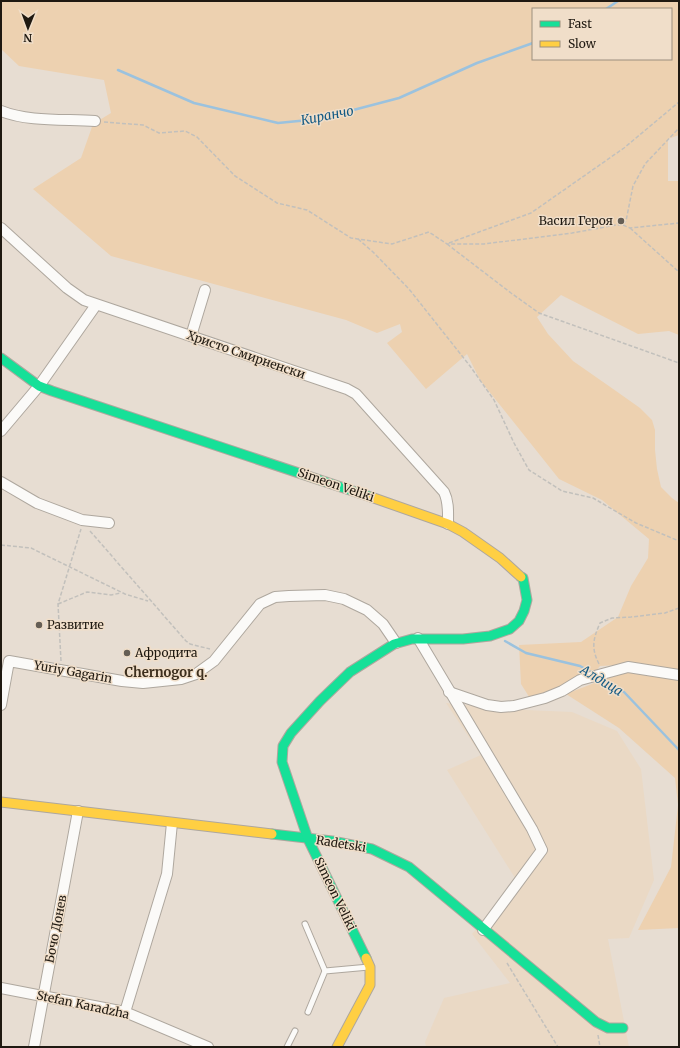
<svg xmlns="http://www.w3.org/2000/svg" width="680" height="1048" font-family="Merriweather,serif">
	<rect width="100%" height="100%" fill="#e7ddd2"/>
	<path fill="#ead9c5" d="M446,703L504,709L572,712L617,731L641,769L654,880L629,938L608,939L629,1047H426L425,1042L444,998L510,983L472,934L517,881L447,770L481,755Z"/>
	<g fill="#edd1b0" fill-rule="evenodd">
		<path d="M1,1H679V135L668,139V181H679V335L669,331L638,334L561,295L537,317L548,334L573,361L616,391L640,408L652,420L655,430V450L657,469L661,487L672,498L679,503V670L641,664L600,666L596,671L533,703L521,684L519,645L581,642L618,617L631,586L648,558L649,539L602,500L559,479L480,380L467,354L426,389L387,343L402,332L400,324L377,333L346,320L111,256L33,189L81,158L93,124L111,113L104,80L19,66L1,49ZM533,9H671V59H533Z"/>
		<path d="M639,671L670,679L679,680V928L638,930L671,867L678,805L675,778L619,728L566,694L620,673Z"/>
	</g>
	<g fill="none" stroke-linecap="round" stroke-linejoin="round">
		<g stroke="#9bc2de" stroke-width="2.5">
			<path d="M606,9L618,1"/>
			<path d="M118,70L194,103L278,123L319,119L399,98L477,63L533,43"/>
			<path d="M505,641L526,653L580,666L593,673"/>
			<path d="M600,678L624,692L679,750"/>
		</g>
		<g stroke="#aea79e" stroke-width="7">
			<g id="lane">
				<path d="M305,924L325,971"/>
				<path d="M308,1012L325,971L369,967"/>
				<path d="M287,1047L295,1031"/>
			</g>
		</g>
		<g stroke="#aea79e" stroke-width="12">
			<g id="street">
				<path d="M1,111C28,122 65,119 95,121"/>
				<path d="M1,228L67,288L84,300L347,389L356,394L444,492C449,502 448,513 448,524"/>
				<path d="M191,336L205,290"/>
				<path d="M1,431L39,386L96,305"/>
				<path d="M1,482L37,503L82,520L109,523"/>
				<path d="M418,638L532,829L542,850L483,930"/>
				<path d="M449,692L487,705L501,707L514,706L545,698L562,691L580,680L628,667L679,675"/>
				<path d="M1,705L9,661L122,681L143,683L181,679L196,674L214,661L260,604L275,597L289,596L325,595L344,599L367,610L383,624L396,643"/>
				<path d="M1,988L125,1012L208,1047"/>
				<path d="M125,1012L167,874L172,823"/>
				<path d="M34,1047L78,811"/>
			</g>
		</g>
		<g stroke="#aea79e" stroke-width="11">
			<g id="fast">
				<path d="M1,358L39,386L52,391L371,497"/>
				<path d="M272,834L332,841L372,849L409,867L596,1022L608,1028H623"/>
				<path d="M366,958L308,839L282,762L283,746L291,733L320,701L350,672L394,644L412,639H463L490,636L510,629L519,621L524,611L527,600L523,578L521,577"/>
			</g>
		</g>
		<g stroke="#aea79e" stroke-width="11">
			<g id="slow">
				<path d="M371,497L448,524L463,532L500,558L521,577"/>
				<path d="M1,802L272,834"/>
				<path d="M337,1047L370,985V967L366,958"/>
			</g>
		</g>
		<g stroke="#c2c0bc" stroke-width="1.5" stroke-dasharray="4 2" stroke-linecap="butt">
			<path d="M104,122L143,125L159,133L185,131L197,137L235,176L277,203L307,210L351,238L392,244L429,232L447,244H484L572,233L616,225H623L626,221L633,186L645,164L679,128"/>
			<path d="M623,225L630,228L679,223"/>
			<path d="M630,228L679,272"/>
			<path d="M358,239L373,252L409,289L470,366L494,400L514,443L529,470L562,491L593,498L636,523L679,541"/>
			<path d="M449,243L531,213L624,148L679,102"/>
			<path d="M447,244L511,293L539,313L679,363"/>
			<path d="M90,531L186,641L190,644L210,649"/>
			<path d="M1,545L31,548L125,594L148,601"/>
			<path d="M58,604L87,592L111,595L121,593"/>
			<path d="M61,661L58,604L81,529"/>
			<path d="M599,664C591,648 593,639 600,623L612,618L631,617L665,613L679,608"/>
			<path d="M507,963L558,1047"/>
			<path d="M598,1035L600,1047"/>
		</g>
		<use href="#lane" stroke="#fbfaf8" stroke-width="5"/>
		<use href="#street" stroke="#fbfaf8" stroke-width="10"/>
		<use href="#fast" stroke="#16e098" stroke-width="9"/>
		<use href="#slow" stroke="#ffcf43" stroke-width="9"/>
	</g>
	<g fill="#655e55" stroke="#f0dec9" stroke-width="1.5">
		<circle cx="621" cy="221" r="4"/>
		<circle cx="39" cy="625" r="4"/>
		<circle cx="127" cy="653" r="4"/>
	</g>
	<g text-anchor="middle" stroke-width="3" stroke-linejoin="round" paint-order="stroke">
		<g font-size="12" fill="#1f1911" stroke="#f0dec9" text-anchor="start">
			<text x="613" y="225" text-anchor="end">Васил Героя</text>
			<text x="47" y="629">Развитие</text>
			<text x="135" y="657">Афродита</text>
		</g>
		<g font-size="12" fill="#1f1911" stroke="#f0dec9">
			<text transform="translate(246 355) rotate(19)" y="4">Христо Смирненски</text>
			<text transform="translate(336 485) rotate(19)" y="4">Simeon Veliki</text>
			<text transform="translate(73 672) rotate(10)" y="4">Yuriy Gagarin</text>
			<text transform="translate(341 844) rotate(9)" y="4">Radetski</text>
			<text transform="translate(335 894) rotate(64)" y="4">Simeon Veliki</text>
			<text transform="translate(56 929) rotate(-79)" y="4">Бочо Донев</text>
			<text transform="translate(83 1005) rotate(12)" y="4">Stefan Karadzha</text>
		</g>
		<g font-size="13" font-style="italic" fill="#135a84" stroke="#f0dec9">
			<text transform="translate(327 115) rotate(-11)" y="5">Киранчо</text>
			<text transform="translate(602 680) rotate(31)" y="5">Алдица</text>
		</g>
		<g font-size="13" font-weight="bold" fill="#3d2f1e" stroke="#f0dec9">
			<text x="166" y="677">Chernogor q.</text>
		</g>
	</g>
	<rect width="680" height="1048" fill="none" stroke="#1f1911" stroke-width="4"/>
	<rect x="532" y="8" width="140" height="52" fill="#f0dec9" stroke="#9c8f7f"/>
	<rect x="540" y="21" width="20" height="6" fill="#16e098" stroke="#9c8f7f"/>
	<text x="568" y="28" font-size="12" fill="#1f1911">Fast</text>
	<rect x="540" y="41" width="20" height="6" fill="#ffcf43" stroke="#9c8f7f"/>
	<text x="568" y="48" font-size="12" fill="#1f1911">Slow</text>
	<g transform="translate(28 28) rotate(181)" stroke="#f0dec9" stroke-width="3" paint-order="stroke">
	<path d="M0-3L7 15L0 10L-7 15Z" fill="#1f1911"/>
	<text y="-6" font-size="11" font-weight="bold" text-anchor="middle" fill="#1f1911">N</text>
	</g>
</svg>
